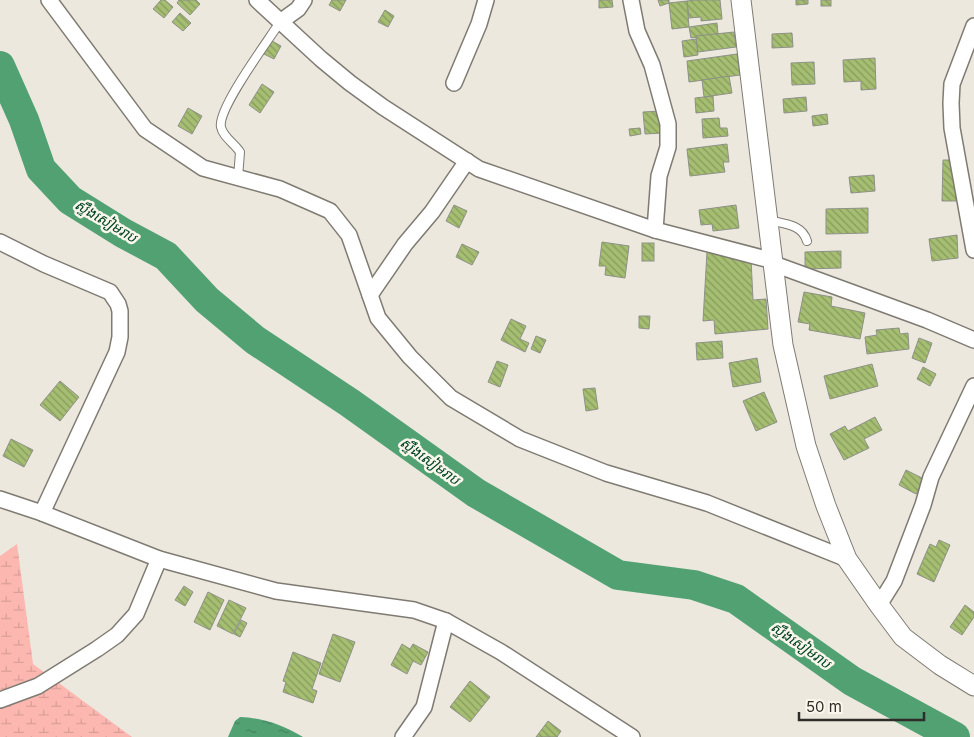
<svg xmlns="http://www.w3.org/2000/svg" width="974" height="737" font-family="Inter,'Noto Sans Khmer',sans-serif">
	<defs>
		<pattern id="wetland-marsh" width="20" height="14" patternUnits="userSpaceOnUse" patternTransform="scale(1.25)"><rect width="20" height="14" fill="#fcb7b0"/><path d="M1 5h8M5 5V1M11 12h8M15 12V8" fill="none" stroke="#d89e97"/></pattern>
		<pattern id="water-ripples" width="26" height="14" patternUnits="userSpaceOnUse" patternTransform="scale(1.25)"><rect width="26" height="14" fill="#51a173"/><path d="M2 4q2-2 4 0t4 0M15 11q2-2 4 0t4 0" fill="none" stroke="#44845e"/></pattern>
		<pattern id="building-back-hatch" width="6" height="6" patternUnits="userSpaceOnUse" patternTransform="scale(1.25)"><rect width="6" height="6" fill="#a5be71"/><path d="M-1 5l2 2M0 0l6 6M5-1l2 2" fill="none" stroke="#879b5d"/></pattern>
	</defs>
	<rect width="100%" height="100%" fill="#ece8de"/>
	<path fill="url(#wetland-marsh)" d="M17,544L33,664L132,737H0V556Z"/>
	<path fill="url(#water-ripples)" d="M240,717C264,718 282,725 303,737H228L235,721Z"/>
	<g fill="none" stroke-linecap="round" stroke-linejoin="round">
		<path stroke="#51a173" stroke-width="30" d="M0,66L24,120L41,169L70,200L123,233L166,256L207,300L255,340L350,403L476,493L618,575L694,585L736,599L852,681L955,737"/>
	</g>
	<g fill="url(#building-back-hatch)" stroke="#8e9187">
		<path d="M161,0H165L173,7L164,18L153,9Z"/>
		<path d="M179,0H196L200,4L190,15L177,3Z"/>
		<path d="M332,0H346L340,11L329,5Z"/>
		<path d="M599,0H612L613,7L599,8Z"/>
		<path d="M658,0H669V3L660,6Z"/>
		<path d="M696,0H720L722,19L701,21V17L689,18L687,1Z"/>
		<path d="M796,0H808V4L796,5Z"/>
		<rect x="821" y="0" width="10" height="6"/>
		<path d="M687,1L689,27L672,29L669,3Z"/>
		<path d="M385,10L394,16L388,27L378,22Z"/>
		<path d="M180,13L191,23L183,31L172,22Z"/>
		<path d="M717,23L718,34L691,38L689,27Z"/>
		<path d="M734,32L736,47L698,52L696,36Z"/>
		<path d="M792,33L793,47L772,48V34Z"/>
		<path d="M696,39L698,55L684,57L682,41Z"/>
		<path d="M272,41L281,46L274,59L264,54Z"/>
		<path d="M737,54L740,75L689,82L687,61Z"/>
		<path d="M875,58L876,89L861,90V81L844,82L843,60Z"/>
		<path d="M814,62L815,84L792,85L791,63Z"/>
		<path d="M729,76L732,93L704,97L702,80Z"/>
		<path d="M262,84L274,92L260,113L249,105Z"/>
		<path d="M713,96L714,111L696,113L695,98Z"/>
		<path d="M806,97L807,111L784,113L783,99Z"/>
		<path d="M188,108L202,116L192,134L178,126Z"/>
		<path d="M661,111L663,133L645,134L643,112Z"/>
		<path d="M827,114L828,124L813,126L812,116Z"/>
		<path d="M719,118L720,128H727L728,136L703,138L702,119Z"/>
		<path d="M640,128L641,134L630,136L629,129Z"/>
		<path d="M727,144L729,162H723L725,172L690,176L687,149Z"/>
		<path d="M943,160H956V201H942Z"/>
		<path d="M874,175L875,191L851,193L849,177Z"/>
		<path d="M454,205L467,211L459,228L446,221Z"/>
		<path d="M736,205L739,228L713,231L712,224L701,225L699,210Z"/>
		<path d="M868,208V233L826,234V209Z"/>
		<path d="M957,235L958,258L932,261L929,239Z"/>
		<path d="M602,242L629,246L625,278L605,275L606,266H599Z"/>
		<rect x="642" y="243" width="12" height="18"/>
		<path d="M462,244L479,252L472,265L456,257Z"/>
		<path d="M841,251V268L805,269V252Z"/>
		<path d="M707,252L751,259L753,300L766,299L768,329L715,334L714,320L703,321Z"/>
		<path d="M804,292L832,297L831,306L865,313L860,339L809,330L810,324L798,322Z"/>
		<path d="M639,316H650L649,329L639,328Z"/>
		<path d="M511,319L526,326L520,339L529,343L525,352L501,340Z"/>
		<path d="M899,328L900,334L908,333L909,349L867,354L865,337L877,335L876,330Z"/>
		<path d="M536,336L546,340L540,353L531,349Z"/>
		<path d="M919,338L932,343L925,363L912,358Z"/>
		<path d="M722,341L723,358L697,360L696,343Z"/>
		<path d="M757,358L761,382L733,387L729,363Z"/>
		<path d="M497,361L508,365L500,387L488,382Z"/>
		<path d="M872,364L878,386L830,399L824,376Z"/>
		<path d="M923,367L936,374L930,386L917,379Z"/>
		<path d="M60,381L79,397L60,421L40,405Z"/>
		<path d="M595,388L598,409L586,411L583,389Z"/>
		<path d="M764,392L777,422L756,431L743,401Z"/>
		<path d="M875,417L882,430L864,439L869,448L844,460L830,434L845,426L848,431Z"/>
		<path d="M11,439L33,450L24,467L3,456Z"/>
		<path d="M906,470L924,479L916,494L899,485Z"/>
		<path d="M939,540L950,545L934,582L917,574L930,544L936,547Z"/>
		<path d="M184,586L193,592L185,606L175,600Z"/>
		<path d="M208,592L224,600L210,630L194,622Z"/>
		<path d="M229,600L246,608L233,634L217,626Z"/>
		<path d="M965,605L974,612V617L962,635L950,627Z"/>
		<path d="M241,620L247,623L240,637L234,634Z"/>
		<path d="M333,634L355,642L340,682L319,674Z"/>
		<path d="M402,644L410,649L413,644L428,652L421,665L413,661L407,674L391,665Z"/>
		<path d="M293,652L321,663L312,689L317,691L313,703L283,692L286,682L283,681Z"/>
		<path d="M470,681L490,697L470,722L450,707Z"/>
		<path d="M548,721L561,731L557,737H536Z"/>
	</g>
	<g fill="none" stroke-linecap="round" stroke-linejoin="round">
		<g stroke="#7f7b72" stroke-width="10">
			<g id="service">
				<path d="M238,178L240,152C234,143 223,137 221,127C217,109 268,41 280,22"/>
				<path d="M768,220C784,224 802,224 807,241"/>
			</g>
		</g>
		<g stroke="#7f7b72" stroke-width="18">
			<g id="minor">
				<path d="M49,0L145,129L203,168L280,189L330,211L349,235L378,318L410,357L451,398L520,439L606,473L707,503L847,559"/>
				<path d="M257,0L321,59L350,83L383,107L479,169L655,230L774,261"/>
				<path d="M631,0L637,31L652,65L668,124V147L659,176L655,230"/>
				<path d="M280,22L298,9L304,0"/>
				<path d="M974,26L952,84L951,103L952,128L974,250"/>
				<path d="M454,83L479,24L486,0"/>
				<path d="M0,242L44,264L110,292L118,304L120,311V337L117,352L42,513"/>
				<path d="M774,264L927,320L974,340"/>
				<path d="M370,295L405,244L432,212L467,161"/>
				<path d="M0,499L42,513L159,559L276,591L414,610L446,621L501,652L632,737"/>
				<path d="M879,605L894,581L923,505L931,477L974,386"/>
				<path d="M0,700L38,686L97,649L117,635L136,614L159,559"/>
				<path d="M403,737L424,707L446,621"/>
			</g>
		</g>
		<g stroke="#7f7b72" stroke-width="21">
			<path id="tertiary" d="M741,0L783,345L806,446L826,506L847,559L879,605L903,637L940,665L974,686"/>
		</g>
		<use href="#service" stroke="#fff" stroke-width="8"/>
		<use href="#minor" stroke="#fff" stroke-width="15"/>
		<use href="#tertiary" stroke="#fff" stroke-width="19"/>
	</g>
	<g text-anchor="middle" stroke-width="5" stroke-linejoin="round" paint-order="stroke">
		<g font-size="14" font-style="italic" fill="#014426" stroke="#faf6eb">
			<text transform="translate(106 221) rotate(31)" y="5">ស្ទឹងសៀមរាប</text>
			<text transform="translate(430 461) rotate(36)" y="5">ស្ទឹងសៀមរាប</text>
			<text transform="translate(801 645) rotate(35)" y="5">ស្ទឹងសៀមរាប</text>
		</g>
	</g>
	<path d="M799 712v8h125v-8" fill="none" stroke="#2e2d29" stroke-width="2.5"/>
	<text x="806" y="712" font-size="15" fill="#2e2d29" stroke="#faf6eb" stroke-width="4" paint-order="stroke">50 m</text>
</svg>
